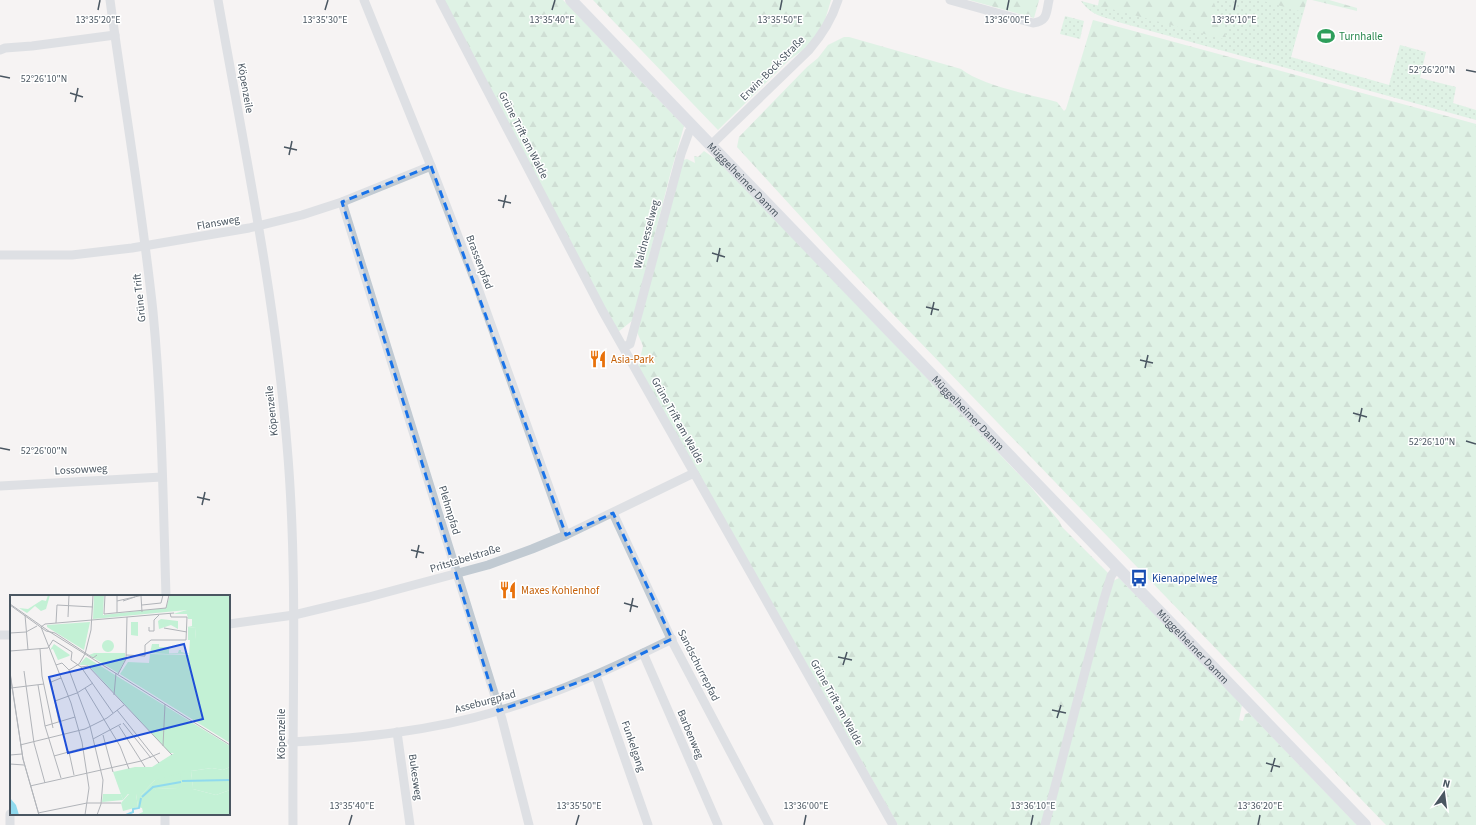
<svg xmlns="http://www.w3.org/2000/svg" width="1476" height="825" font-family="'Source Sans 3',sans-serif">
	<defs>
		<pattern id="forest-firs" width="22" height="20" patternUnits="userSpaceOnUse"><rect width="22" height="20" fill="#c3f1d5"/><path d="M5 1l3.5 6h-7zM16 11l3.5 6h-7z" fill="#a0c6b0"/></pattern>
		<pattern id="park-dots" width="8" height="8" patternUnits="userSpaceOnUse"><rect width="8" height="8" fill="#c3f1d5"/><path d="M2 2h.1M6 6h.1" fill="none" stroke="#a0c6b0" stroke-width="1.8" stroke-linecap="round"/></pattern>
	</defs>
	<rect width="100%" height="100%" fill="#f5f3f3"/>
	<g fill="url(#forest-firs)">
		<path d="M443,0H563L684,126L670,175L633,320L618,332Z"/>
		<path d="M593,0H831L825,20L810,45L789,60L718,130Z"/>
		<path d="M969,0H1039L1034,18Z"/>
		<path d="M1099,0H1307L1289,63L1097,11Z"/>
		<path d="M1312,0H1329L1357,8V11Z"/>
		<path d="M1093,20L1476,124V825H1386L835,254L737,147L739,137L807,67L818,58L828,45L844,37H849L961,69C983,86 1029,94 1057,102L1064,111L1066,109Z"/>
		<path d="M704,151L714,158L747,190L1030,486L1059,521L1062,527L1108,573L1042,825H898L638,367L643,346L637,332L683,160L687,159L695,163L694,156L698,157Z"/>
		<path d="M1119,578L1242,705L1239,720L1243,721L1245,714L1249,713L1357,825H1047L1113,581Z"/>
	</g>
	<g fill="url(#park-dots)">
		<path d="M1213,0H1259L1303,12L1291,57L1389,85L1400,45L1426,52L1420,78L1456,87L1453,103L1476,110V120L1118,22C1102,16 1092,16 1081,1L1227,40Z"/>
		<path d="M1065,16L1084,21L1080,39L1060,34Z"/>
	</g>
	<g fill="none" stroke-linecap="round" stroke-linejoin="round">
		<g stroke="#c1cad2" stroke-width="9">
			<path d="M110,0C124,104 142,207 153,312C162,406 163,501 166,596"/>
			<path d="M218,0C244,148 275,295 287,445C298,572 292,698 293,825"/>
			<path d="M364,0L431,166L479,291L566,535"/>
			<path d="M440,0L602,310L893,825"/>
			<path d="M950,0L1033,23C1048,21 1046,13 1049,0"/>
			<path d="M0,50L5,48L32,46L115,35"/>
			<path d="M711,145L809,50C822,35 832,19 838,0"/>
			<path d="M342,202L502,719L529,825"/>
			<path d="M0,255H72L132,248L249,228L302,215L342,202L431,166"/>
			<path d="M624,347L630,344L681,154L689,132L694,127"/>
			<path d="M0,486L162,477"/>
			<path d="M613,513L673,643L769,825"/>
			<path d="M229,624L294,615L369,597L488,565L532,549L566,535L694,473"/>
			<path d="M0,635H11"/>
			<path d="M643,653L718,825"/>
			<path d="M596,676L648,825"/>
			<path d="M397,732L410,825"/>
			<path d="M292,742C362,738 431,731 498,711C559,693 615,667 672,639"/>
			<path d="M10,814V825"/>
			<path d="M165,825V814"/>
			<path d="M1045,825L1104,599L1111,576L1117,568"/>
		</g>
		<path stroke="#c1cbd6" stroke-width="12" id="s1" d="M571,0L1365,825"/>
	</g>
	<path d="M0 0H1476V825H0ZM431,166L566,535L613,513L672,639L596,676L498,711L342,202Z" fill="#f5f3f3" fill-opacity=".55" fill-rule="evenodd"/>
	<path fill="none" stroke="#1a73e8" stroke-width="3" stroke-dasharray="8 5" stroke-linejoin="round" d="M431,166L566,535L613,513L672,639L596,676L498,711L342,202Z"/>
	<path fill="none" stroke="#4a5661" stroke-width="1.5" d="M98,10L100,0M325,10L328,0M552,10L555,0M780,10L782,0M1007,10L1009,0M1234,10L1236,0M1466,70L1476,72M0,76L10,78M70,93L83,97M75,102L78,88M284,147L297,150M289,155L292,141M498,200L511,203M503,208L506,195M712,253L725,257M717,262L720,248M926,307L939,310M931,315L934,302M1140,360L1153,363M1145,368L1148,355M1353,413L1367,417M1359,422L1362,408M1466,441L1476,444M0,448L10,450M197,497L210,500M202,505L205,492M411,550L424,553M416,558L419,545M624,603L638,607M630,612L633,598M838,657L852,660M843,665L847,652M1052,710L1066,713M1057,718L1061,705M1266,763L1280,767M1271,772L1275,758M349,825L352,815M576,825L579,815M804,825L806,815M1031,825L1033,815M1258,825L1260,815"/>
	<defs>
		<g id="stadium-bare" transform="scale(1.38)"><path d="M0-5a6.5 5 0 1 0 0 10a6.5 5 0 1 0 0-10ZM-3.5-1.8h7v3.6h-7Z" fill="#2e9e5b" stroke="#fff" stroke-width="2.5" paint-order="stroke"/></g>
		<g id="restaurant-bare" transform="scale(1.38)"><path d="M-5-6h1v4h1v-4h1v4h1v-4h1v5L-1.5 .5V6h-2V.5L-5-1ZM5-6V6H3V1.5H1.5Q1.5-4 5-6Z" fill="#e8710a" stroke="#fff" stroke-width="2.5" paint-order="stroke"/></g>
		<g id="bus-bare" transform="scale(1.38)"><path d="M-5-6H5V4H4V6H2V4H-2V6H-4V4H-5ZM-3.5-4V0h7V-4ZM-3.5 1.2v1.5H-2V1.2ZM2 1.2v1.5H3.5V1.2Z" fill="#1a4fb4" stroke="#fff" stroke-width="2.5" paint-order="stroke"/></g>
	</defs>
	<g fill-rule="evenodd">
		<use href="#stadium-bare" x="1326" y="36"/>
		<use href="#restaurant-bare" x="598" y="359"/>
		<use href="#bus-bare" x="1139" y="578"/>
		<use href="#restaurant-bare" x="508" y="590"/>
	</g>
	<g text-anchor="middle" stroke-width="3" stroke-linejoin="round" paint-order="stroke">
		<g font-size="11" fill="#27864d" stroke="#fff" text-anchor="start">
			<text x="1339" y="40">Turnhalle</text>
		</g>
		<g font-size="11" fill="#4a5661" stroke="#fff">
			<text transform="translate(772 68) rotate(-45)" y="4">Erwin-Bock-Straße</text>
			<text transform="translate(246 88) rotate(80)" y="4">Köpenzeile</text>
			<text transform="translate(524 135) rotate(63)" y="4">Grüne Trift am Walde</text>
			<text dy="4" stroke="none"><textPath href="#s1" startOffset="249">Müggelheimer Damm</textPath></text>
			<text transform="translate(218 222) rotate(-10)" y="4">Flansweg</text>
			<text transform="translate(646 234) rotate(-75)" y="4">Waldnesselweg</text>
			<text transform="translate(480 262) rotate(69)" y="4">Brassenpfad</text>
			<text transform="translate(139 298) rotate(-96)" y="4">Grüne Trift</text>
			<text transform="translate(271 411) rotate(-96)" y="4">Köpenzeile</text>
			<text dy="4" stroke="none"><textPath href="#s1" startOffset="573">Müggelheimer Damm</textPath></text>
			<text transform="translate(678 420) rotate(61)" y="4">Grüne Trift am Walde</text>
			<text transform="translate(81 469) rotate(-3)" y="4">Lossowweg</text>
			<text transform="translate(450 510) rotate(73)" y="4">Plehmpfad</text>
			<text transform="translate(465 558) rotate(-17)" y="4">Pritstabelstraße</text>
			<text dy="4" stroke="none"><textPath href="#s1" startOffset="897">Müggelheimer Damm</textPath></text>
			<text transform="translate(699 665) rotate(63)" y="4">Sandschurrepfad</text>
			<text transform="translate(485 701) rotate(-15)" y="4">Asseburgpfad</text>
			<text transform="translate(837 702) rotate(61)" y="4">Grüne Trift am Walde</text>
			<text transform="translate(281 734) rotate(-90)" y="4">Köpenzeile</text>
			<text transform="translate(691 734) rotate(67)" y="4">Barbenweg</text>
			<text transform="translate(634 746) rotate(71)" y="4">Funkelgang</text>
			<text transform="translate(416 777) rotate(82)" y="4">Bukesweg</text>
		</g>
		<g font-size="11" fill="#c56008" stroke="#fff" text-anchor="start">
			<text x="611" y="363">Asia-Park</text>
			<text x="521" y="594">Maxes Kohlenhof</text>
		</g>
		<g font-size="11" fill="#164399" stroke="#fff" text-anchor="start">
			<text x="1152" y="582">Kienappelweg</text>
		</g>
	</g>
	<g transform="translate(10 595)">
		<rect width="220" height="220" fill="#f5f3f3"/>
		<path d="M178,32L186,33L185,45H178ZM93,199H111L113,205L92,207Z" fill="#c3f1d5"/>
		<path d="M84,0H94L93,20L156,13L160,0H220V148L110,79L118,67L139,68L140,59L179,60L180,44H185L186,33L177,32L182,31V24H178L177,19H163L177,15L83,24ZM151,24L168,26V34L161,30L149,34L148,26ZM142,49H149V52H164L159,53V59L140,58ZM84,58H115V65L108,78L79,60ZM76,62L220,151V172L213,175L202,173L181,176L183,194L206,200L220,195V220H126L133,217L132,213L128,212L126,199H118L113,205L103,177L125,172H142L164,158H160L78,70H69ZM145,185L167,193L146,194L131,200Z" fill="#c3f1d5" fill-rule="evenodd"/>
		<path d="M220,172V195L206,200L183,194L181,176L202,173L213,175ZM171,178L169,193L146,194L137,202L131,200L145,185Z" fill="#c3f1d5"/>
		<path d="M38,0H40L36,14L31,16L25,11L17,18L9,13L18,14L32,5L36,6ZM80,27L74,55L37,32V30ZM121,27H128V41L121,40ZM92 51a6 6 0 1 1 12 0a6 6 0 1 1-12 0ZM44,49L60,60L59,61L48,65L43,54L40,55ZM150,54H159V58H168L169,55H171V57L180,59L138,58H152Z" fill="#c3f1d5"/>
		<path d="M180,176L183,194L172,193V177ZM119,199H126L128,212L113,216L111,208Z" fill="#c3f1d5"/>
		<path d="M0,203L6,210L9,220H0Z" fill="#90daee"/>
		<path fill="none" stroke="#90daee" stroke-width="2" d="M172,186L220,185M132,202L143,192L171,187M116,220L123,217V214L129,213L131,203"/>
		<path fill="none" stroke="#b1b4b9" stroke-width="1" d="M95,0L94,19L156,13L159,0M131,1L132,17M107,6L133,0M113,6L125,2M0,9L40,37L220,150M0,10L36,36L45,38L83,63L87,60M132,10L151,8L153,0M107,18V0M15,20L18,55M58,22L59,0M46,28L47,10L83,12M139,32V36H144V25L149,20M154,33L177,37M0,38L16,37L27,31M38,53L43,45L62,57L61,65L71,72L103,118M30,54L32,81L43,133M0,56L38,53M75,59L81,35L83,0M116,60L135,61V50L141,45H176L177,22H161L160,18M46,70L52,68L59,75L80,131L93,185L91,209L87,220M71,72L78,71L162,160M59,75L69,69L75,59M14,76L24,148L35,188M0,77L13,164L29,220M0,79L13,164L29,220M108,79L116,64L117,22M28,90L35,131L51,183M1,93L34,89M75,93L110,151L119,174M104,100L106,78M45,106L67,98L83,88M107,115L149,168M49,127L41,87L51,83M113,128L141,163M35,131L65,122M109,131L135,172M93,140L103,177M83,144L111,129M10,150L75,134L97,123L114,110M153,151L155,109M59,157L64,180M0,160L12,159M44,161L73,153M0,169L14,170M20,191L131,166L150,158M28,218L77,208H111M75,220L79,193L72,147L61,108L31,32L35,29L164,18"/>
		<path fill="#1d4ed8" fill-opacity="0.15" stroke="#1d4ed8" stroke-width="2" d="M174,49L193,124L58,158L39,82Z"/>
		<rect width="220" height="220" fill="none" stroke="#4a5661" stroke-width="2"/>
	</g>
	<g font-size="10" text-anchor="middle" fill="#4a5661" stroke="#fff" stroke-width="3" stroke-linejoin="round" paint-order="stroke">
		<text x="98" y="23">13°35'20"E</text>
		<text x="325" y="23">13°35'30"E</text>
		<text x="552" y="23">13°35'40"E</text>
		<text x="780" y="23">13°35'50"E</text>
		<text x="1007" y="23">13°36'00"E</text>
		<text x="1234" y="23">13°36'10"E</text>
		<text x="1432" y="73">52°26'20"N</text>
		<text x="44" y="82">52°26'10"N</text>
		<text x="1432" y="445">52°26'10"N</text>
		<text x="44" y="454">52°26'00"N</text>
		<text x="352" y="809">13°35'40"E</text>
		<text x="579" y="809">13°35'50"E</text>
		<text x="806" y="809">13°36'00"E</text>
		<text x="1033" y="809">13°36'10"E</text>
		<text x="1260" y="809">13°36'20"E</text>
	</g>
	<g transform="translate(1444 793) rotate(14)" stroke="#ffffff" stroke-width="3" paint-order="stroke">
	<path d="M0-3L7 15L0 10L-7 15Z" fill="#4a5661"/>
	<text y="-6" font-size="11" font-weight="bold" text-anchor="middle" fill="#4a5661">N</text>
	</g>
</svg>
